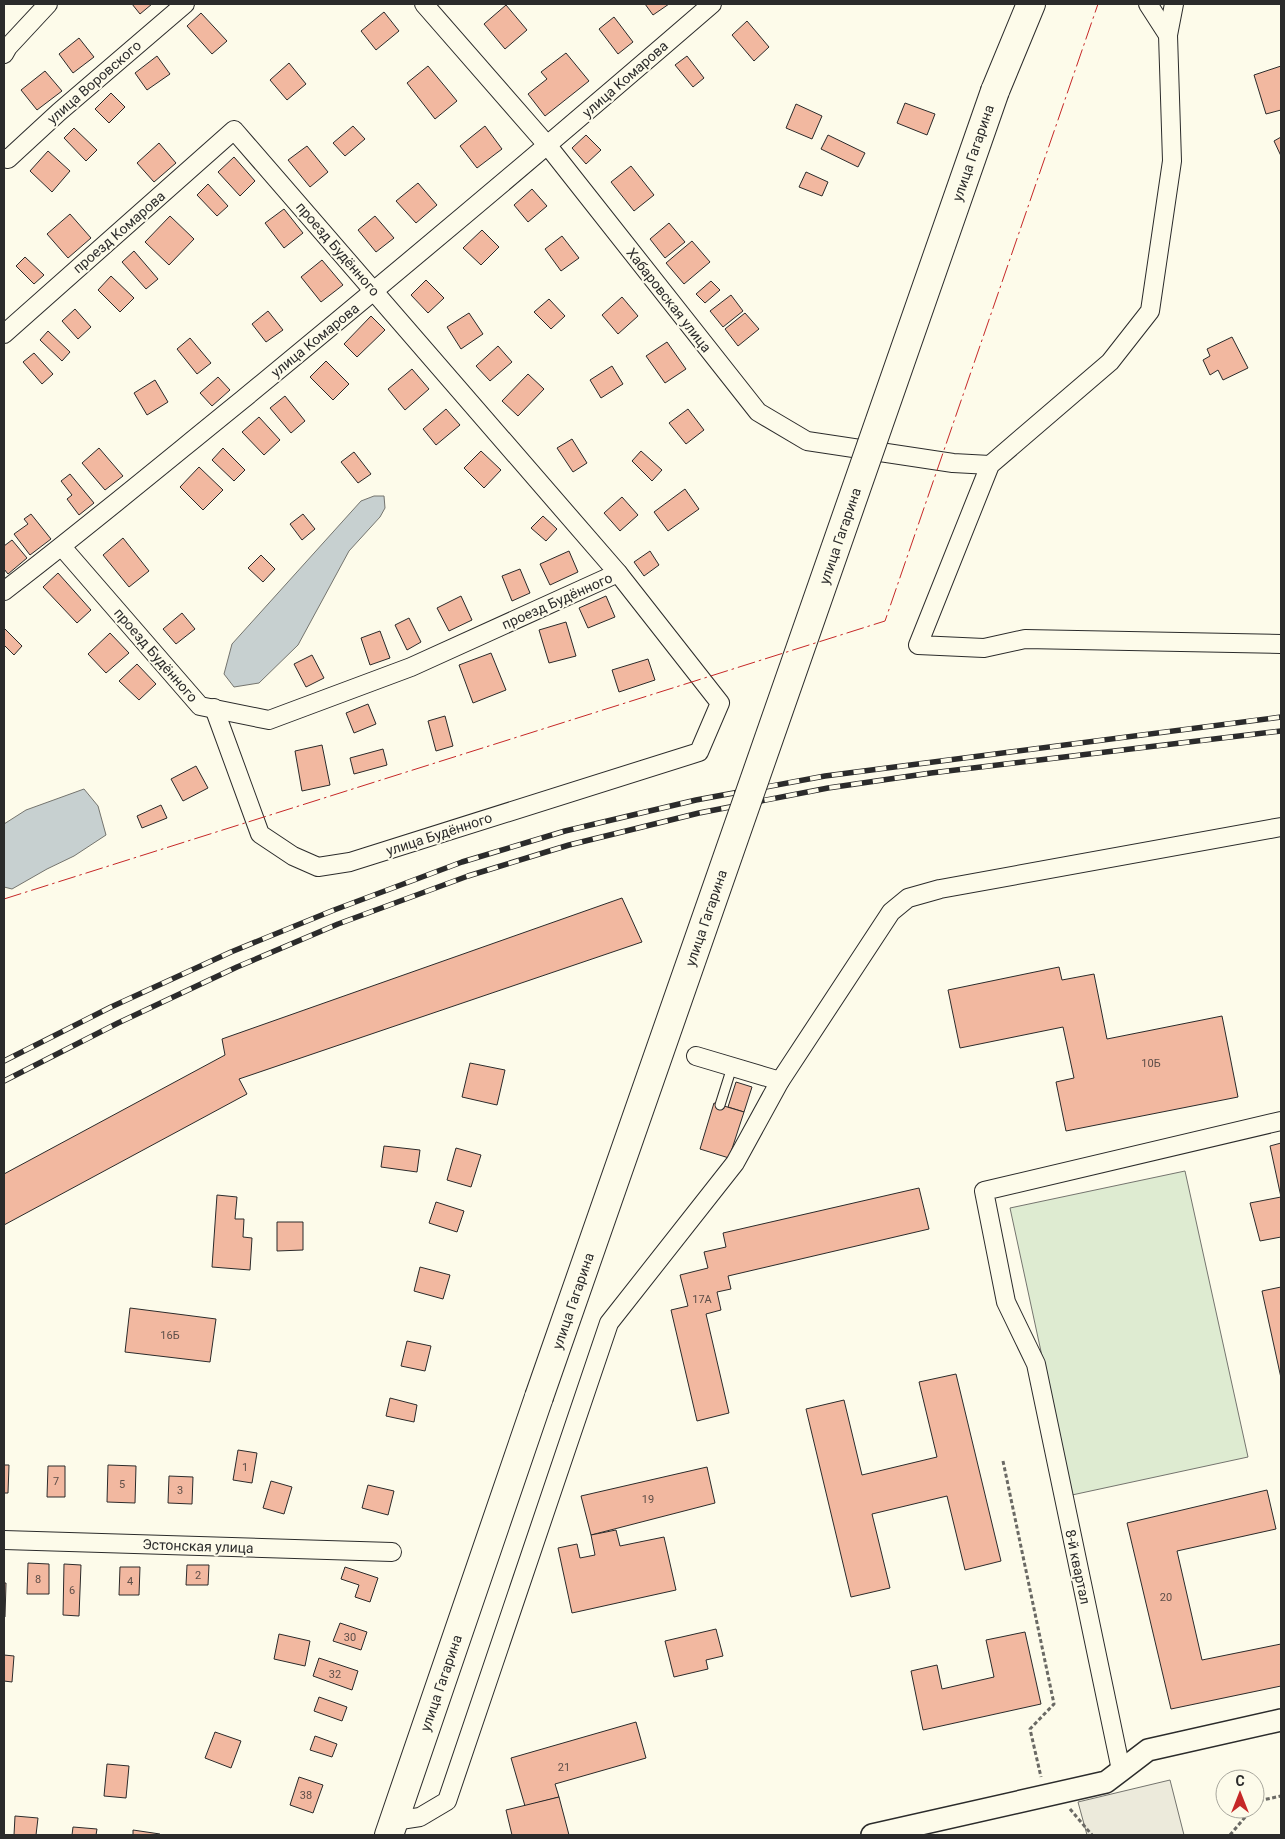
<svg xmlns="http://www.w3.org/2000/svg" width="1285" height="1839" font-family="Roboto,sans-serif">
	<rect width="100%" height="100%" fill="#fdfbea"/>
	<path fill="#deebd1" stroke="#74746e" d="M1185,1171L1248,1457L1072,1495L1010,1208Z"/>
	<path fill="#eceadb" stroke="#74746e" d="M1170,1780L1184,1835H1087L1078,1802Z"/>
	<g fill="#c7d0d0" stroke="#74746e">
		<path d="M374,496H384L385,508L380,517L349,551L298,645L259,683L234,687L224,674L232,644L361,501Z"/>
		<path d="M84,789L98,806L106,835L74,856L47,869L12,889L4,887V824L26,810Z"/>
	</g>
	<g fill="#f2b8a0" stroke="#2b2b2b">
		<path d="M132,4H152L140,14Z"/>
		<path d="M645,4H669L653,15Z"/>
		<path d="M506,5L527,30L505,49L484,24Z"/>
		<path d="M384,12L399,31L376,50L361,31Z"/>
		<path d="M201,13L227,41L212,54L187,26Z"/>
		<path d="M614,17L633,42L618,54L599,29Z"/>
		<path d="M747,21L769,47L754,61L732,35Z"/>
		<path d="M79,38L94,57L73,73L59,54Z"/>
		<path d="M566,53L589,81L545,116L528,94L547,79L541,72Z"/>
		<path d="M157,56L170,74L147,90L135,73Z"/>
		<path d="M687,56L704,78L693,87L675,65Z"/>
		<path d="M289,63L306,84L287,100L270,80Z"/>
		<path d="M428,66L457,101L435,119L407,83Z"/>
		<path d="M1281,66V110L1266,114L1254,75Z"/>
		<path d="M45,71L62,91L37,110L21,90Z"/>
		<path d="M111,93L125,107L109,123L95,109Z"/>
		<path d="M905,103L935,114L927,135L897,123Z"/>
		<path d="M796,104L822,116L812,139L786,128Z"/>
		<path d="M353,126L365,139L345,156L333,143Z"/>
		<path d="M485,126L502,149L477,168L460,146Z"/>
		<path d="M74,128L97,150L86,161L64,138Z"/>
		<path d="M586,135L601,150L586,164L572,148Z"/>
		<path d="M828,135L865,153L858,167L821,149Z"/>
		<path d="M1281,137V156L1274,141Z"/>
		<path d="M159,143L176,163L154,182L137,163Z"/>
		<path d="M307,146L328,172L310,187L288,160Z"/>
		<path d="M48,151L70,171L52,192L30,171Z"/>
		<path d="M234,157L255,181L240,196L218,172Z"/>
		<path d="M631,166L654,195L634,211L611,182Z"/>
		<path d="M806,172L828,182L822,196L799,187Z"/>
		<path d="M418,183L437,205L416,223L396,201Z"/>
		<path d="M208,184L228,206L217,216L197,195Z"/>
		<path d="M532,189L547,206L528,222L514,205Z"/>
		<path d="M284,209L303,233L284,248L265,223Z"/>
		<path d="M70,214L91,238L68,258L47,234Z"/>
		<path d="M170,216L194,239L169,265L145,242Z"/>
		<path d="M375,216L394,238L376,252L358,230Z"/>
		<path d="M669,223L685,242L665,258L650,239Z"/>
		<path d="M482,230L499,247L481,265L463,248Z"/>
		<path d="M562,236L579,258L561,271L545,249Z"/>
		<path d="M692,241L710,262L684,284L666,263Z"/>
		<path d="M134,251L158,279L146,289L122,262Z"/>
		<path d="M25,257L44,275L34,284L16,266Z"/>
		<path d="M322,260L343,285L321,302L301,277Z"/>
		<path d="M111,276L134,298L120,312L98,290Z"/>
		<path d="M426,280L444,298L428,313L411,295Z"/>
		<path d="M711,281L720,290L705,303L696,294Z"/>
		<path d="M731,295L743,311L723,327L710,311Z"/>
		<path d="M622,297L638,316L618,334L602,315Z"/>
		<path d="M549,299L565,316L551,329L534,312Z"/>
		<path d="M75,309L91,327L78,339L62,321Z"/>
		<path d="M268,311L283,330L266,342L252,324Z"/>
		<path d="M469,313L483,334L461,349L447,327Z"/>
		<path d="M745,313L759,329L738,346L725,329Z"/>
		<path d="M371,316L385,330L357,357L344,344Z"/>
		<path d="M48,331L70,352L62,361L40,340Z"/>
		<path d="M1232,337L1248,368L1223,380L1218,370L1210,375L1203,360L1210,356L1207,349Z"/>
		<path d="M190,338L211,363L197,374L177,349Z"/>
		<path d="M667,342L686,369L665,383L646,356Z"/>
		<path d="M498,346L512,362L490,381L476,366Z"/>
		<path d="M34,353L53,374L42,384L23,362Z"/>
		<path d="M326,361L349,384L333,400L310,377Z"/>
		<path d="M612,366L623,384L601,398L590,380Z"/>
		<path d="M412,369L429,389L405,410L388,389Z"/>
		<path d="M528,374L544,389L518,416L502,401Z"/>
		<path d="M218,377L230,390L212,406L200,393Z"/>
		<path d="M155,380L168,402L147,415L134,393Z"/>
		<path d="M285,396L305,421L291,433L270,408Z"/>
		<path d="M446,409L460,425L436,445L423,429Z"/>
		<path d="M688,409L704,430L686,444L669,423Z"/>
		<path d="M259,417L280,440L264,455L242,432Z"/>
		<path d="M572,439L587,463L573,472L557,448Z"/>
		<path d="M99,448L123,476L105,490L82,463Z"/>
		<path d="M223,448L245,470L234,481L212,460Z"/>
		<path d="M481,451L501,470L484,488L464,468Z"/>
		<path d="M641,451L662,470L652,481L632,461Z"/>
		<path d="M354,452L371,474L358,483L341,462Z"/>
		<path d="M199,467L223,490L203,510L180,487Z"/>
		<path d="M70,474L94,503L79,515L67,499L72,495L61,481Z"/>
		<path d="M685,489L699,509L668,531L654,512Z"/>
		<path d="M622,497L638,515L620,531L604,513Z"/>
		<path d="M31,514L51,539L30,555L14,534L28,524L24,519Z"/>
		<path d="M303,514L315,529L302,540L290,524Z"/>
		<path d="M543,516L557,529L546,541L531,528Z"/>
		<path d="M123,538L149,571L129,587L103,555Z"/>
		<path d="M12,540L27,558L8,574L4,569V546Z"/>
		<path d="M569,551L578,572L550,585L540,564Z"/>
		<path d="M650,551L659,565L644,576L634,562Z"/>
		<path d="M261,555L275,569L263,582L248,568Z"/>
		<path d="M520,569L530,593L512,601L502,576Z"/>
		<path d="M58,573L91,610L77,623L43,587Z"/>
		<path d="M461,596L472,620L449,631L437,608Z"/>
		<path d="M606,596L615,617L588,628L579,608Z"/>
		<path d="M182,613L195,629L176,644L163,629Z"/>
		<path d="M409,618L421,642L407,650L395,625Z"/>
		<path d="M566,622L576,656L549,663L539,630Z"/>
		<path d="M4,628L22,646L14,655L4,645Z"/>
		<path d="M380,631L390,658L370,665L361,638Z"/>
		<path d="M110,633L129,653L106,673L88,654Z"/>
		<path d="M491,653L506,690L473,703L459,665Z"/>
		<path d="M312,655L324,678L306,687L294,664Z"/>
		<path d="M648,659L655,680L619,692L612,670Z"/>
		<path d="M137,664L156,684L139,700L119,681Z"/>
		<path d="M368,704L376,724L354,733L346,713Z"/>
		<path d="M445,716L453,746L436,751L428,721Z"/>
		<path d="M322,745L330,785L302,791L295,751Z"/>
		<path d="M383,749L387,765L354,774L350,758Z"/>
		<path d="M196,766L208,788L183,801L171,779Z"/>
		<path d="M161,805L167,818L142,828L137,816Z"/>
		<path d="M622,898L642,942L239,1079L247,1094L4,1225V1174L225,1055L222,1039Z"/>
		<path d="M1059,967L1062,980L1094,974L1107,1039L1222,1016L1238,1097L1066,1131L1056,1082L1074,1078L1063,1027L960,1048L948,990Z"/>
		<path d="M470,1063L505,1070L497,1105L462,1097Z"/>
		<path d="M736,1082L752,1087L744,1112L728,1107Z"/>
		<path d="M714,1103L744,1112L729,1158L700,1149Z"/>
		<path d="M1281,1143V1237L1260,1241L1250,1203L1281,1197L1270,1146Z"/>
		<path d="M384,1146L420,1150L417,1172L381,1167Z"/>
		<path d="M456,1148L481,1155L471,1187L447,1180Z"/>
		<path d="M919,1188L929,1229L728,1276L731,1289L717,1292L721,1310L706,1314L729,1413L697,1421L671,1310L688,1306L680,1275L708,1268L704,1252L726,1247L723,1233Z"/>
		<path d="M217,1195L237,1197L235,1219H244L243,1237L252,1238L250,1270L212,1267Z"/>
		<path d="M436,1202L464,1211L457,1232L429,1223Z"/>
		<path d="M277,1222H303V1250L277,1251Z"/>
		<path d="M420,1267L450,1275L443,1299L414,1291Z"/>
		<path d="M1281,1287V1378L1262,1291Z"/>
		<path d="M130,1308L216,1319L210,1362L125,1352Z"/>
		<path d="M407,1341L431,1346L425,1371L401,1366Z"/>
		<path d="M956,1374L1001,1561L965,1570L947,1496L872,1514L890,1588L851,1597L806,1409L844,1400L862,1475L937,1457L919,1382Z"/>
		<path d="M390,1398L417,1405L414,1422L386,1416Z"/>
		<path d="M238,1450L257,1453L252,1483L233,1480Z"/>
		<path d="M4,1465H9L8,1493H4Z"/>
		<path d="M108,1465L136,1466L135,1503L107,1502Z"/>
		<path d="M48,1466H65V1497H47Z"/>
		<path d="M707,1467L715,1503L591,1535L581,1496Z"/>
		<path d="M169,1476L193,1477L192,1504L168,1503Z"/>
		<path d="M271,1481L292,1487L284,1514L263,1508Z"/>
		<path d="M368,1485L394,1491L388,1515L362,1508Z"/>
		<path d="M1267,1490L1276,1529L1177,1551L1202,1660L1281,1644V1686L1171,1709L1127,1523Z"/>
		<path d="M616,1530L620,1546L664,1537L676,1590L572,1613L558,1548L577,1544L580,1558L595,1555L591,1535Z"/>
		<path d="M28,1563L49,1564V1594H27Z"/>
		<path d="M64,1564L81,1565L79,1616L63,1615Z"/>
		<path d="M187,1565H209L208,1585H186Z"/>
		<path d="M120,1567H140L139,1595H119Z"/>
		<path d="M345,1567L378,1578L370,1602L355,1597L359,1585L341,1579Z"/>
		<path d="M4,1583H6L5,1617H4Z"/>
		<path d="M340,1623L367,1632L361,1650L333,1641Z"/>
		<path d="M716,1629L723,1656L706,1660L708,1669L674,1677L665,1641Z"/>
		<path d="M1025,1632L1041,1704L923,1730L911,1671L937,1665L942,1689L994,1677L986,1640Z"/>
		<path d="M279,1634L310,1641L305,1666L274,1659Z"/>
		<path d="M4,1655L14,1656L12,1682L4,1681Z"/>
		<path d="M319,1658L358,1671L352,1690L313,1676Z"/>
		<path d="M319,1697L347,1707L342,1721L314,1711Z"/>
		<path d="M636,1722L646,1758L555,1784L559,1797L525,1806L511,1758Z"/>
		<path d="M215,1732L241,1741L231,1768L205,1758Z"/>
		<path d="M315,1736L337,1744L332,1757L310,1750Z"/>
		<path d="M107,1764L129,1766L126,1798L104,1796Z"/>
		<path d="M299,1777L323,1785L313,1813L290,1805Z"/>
		<path d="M559,1797L569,1835H512L506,1810Z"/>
		<path d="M15,1816L38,1818L36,1835H14Z"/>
		<path d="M73,1827L97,1829L96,1835H72Z"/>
		<path d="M133,1830L160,1834V1835H133Z"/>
	</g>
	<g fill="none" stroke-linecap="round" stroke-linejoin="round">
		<g stroke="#2b2b2b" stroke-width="11">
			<path id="service" d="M720,1105L732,1067"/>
		</g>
		<g stroke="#2b2b2b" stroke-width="20">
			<g id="minor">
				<path d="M424,4L548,146L758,412L807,441L953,463L990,465"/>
				<path d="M1148,4L1168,35L1172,161L1150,311L1110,362L990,465L918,645L984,648L1025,639L1281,644"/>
				<path d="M1168,35L1174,4"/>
				<path d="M4,54L8,47L48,4"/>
				<path d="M4,158L8,159L59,112L185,4"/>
				<path d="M4,334L234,130L618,573L411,667L269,720L200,706L62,547"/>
				<path d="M4,591C85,529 163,464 242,400C400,270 557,138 712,4"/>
				<path d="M214,708L260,834L293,856L318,867L350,862L699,752L720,703L618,573"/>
				<path d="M696,1056L780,1081"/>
				<path d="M4,1540L392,1552"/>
				<path d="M1121,1770L1036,1364L1006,1302L984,1191L1281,1121"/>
				<path d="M394,1821L420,1817L447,1801L609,1323L735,1163L780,1081L891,912L908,898L940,889L1281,827"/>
			</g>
		</g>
		<g stroke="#2b2b2b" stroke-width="24">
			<path id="tertiary" d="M872,1835L1106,1782L1148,1750L1281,1720"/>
		</g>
		<g stroke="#2b2b2b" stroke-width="30">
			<g id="primary">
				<path d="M995,91L1031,4"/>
				<path d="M389,1835L539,1397"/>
			</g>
		</g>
		<g stroke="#6a6964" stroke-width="3" stroke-dasharray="4 2.5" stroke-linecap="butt">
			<path d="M1003,1461L1054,1704L1030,1729L1041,1777"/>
			<path d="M1255,1805L1258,1801L1281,1796"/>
			<path d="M1070,1809L1092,1835"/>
			<path d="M1230,1835L1252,1809"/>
		</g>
		<use href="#service" stroke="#fdfbea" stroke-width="9"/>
		<use href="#minor" stroke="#fdfbea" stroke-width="18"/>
		<use href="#tertiary" stroke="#fdfbea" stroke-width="21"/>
		<use href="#primary" stroke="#fdfbea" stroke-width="28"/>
		<g stroke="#2b2b2b" stroke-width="5.5">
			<g id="rail">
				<path d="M4,1061L111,1007L231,952L334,910L462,862L565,831L696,800L825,776L1281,717"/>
				<path d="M4,1081L118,1023L237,967L338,924L468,876L569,845L699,813L828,788L931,773L1281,731"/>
			</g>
		</g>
		<use href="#rail" stroke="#fdfbea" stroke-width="4" stroke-dasharray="11" stroke-linecap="butt"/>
		<g stroke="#2b2b2b" stroke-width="30" stroke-linecap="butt">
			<path id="primary-bridge" d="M539,1397L995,91"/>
		</g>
		<use href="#primary-bridge" stroke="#fdfbea" stroke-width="28"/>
		<path stroke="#c62828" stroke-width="1" stroke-dasharray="18 4 2.5 4" stroke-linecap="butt" d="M4,899L885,621L1098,4"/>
	</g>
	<g text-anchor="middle" stroke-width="4" stroke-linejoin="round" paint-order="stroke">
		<g font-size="11" fill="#5d4e48">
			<text x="1151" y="1067">10Б</text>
			<text x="702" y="1303">17А</text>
			<text x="170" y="1339">16Б</text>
			<text x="245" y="1471">1</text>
			<text x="56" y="1485">7</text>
			<text x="122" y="1488">5</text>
			<text x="180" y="1494">3</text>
			<text x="648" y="1503">19</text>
			<text x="198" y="1579">2</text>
			<text x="38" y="1583">8</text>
			<text x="130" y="1585">4</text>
			<text x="72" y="1594">6</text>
			<text x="1166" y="1601">20</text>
			<text x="350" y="1641">30</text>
			<text x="335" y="1678">32</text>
			<text x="564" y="1771">21</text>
			<text x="306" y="1799">38</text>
		</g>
		<g font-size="14" fill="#2b2b2b" stroke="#fdfbea">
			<text transform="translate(625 79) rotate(-41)" y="5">улица Комарова</text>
			<text transform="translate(94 82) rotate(-41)" y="5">улица Воровского</text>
			<text transform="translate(973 153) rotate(-71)" y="5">улица Гагарина</text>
			<text transform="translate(119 232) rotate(-41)" y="5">проезд Комарова</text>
			<text transform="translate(338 249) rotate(49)" y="5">проезд Будённого</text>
			<text transform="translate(669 300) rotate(52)" y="5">Хабаровская улица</text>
			<text transform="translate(315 340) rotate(-39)" y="5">улица Комарова</text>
			<text transform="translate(840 536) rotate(-71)" y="5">улица Гагарина</text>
			<text transform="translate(557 601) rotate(-24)" y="5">проезд Будённого</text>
			<text transform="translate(156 655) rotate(49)" y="5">проезд Будённого</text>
			<text transform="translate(439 834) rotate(-18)" y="5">улица Будённого</text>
			<text transform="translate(706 918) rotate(-71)" y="5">улица Гагарина</text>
			<text transform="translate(573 1301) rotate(-71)" y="5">улица Гагарина</text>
			<text transform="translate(198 1546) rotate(2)" y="5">Эстонская улица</text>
			<text transform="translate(1078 1567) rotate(78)" y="5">8-й квартал</text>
			<text transform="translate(441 1683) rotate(-71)" y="5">улица Гагарина</text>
		</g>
	</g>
	<rect width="1285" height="1839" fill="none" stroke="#2b2b2b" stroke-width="10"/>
	<g transform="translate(1240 1794)"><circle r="24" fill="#fdfbea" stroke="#a9a89e"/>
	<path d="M0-4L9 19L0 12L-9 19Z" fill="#c62828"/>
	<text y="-8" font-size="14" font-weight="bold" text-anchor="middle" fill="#2b2b2b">С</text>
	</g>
</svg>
